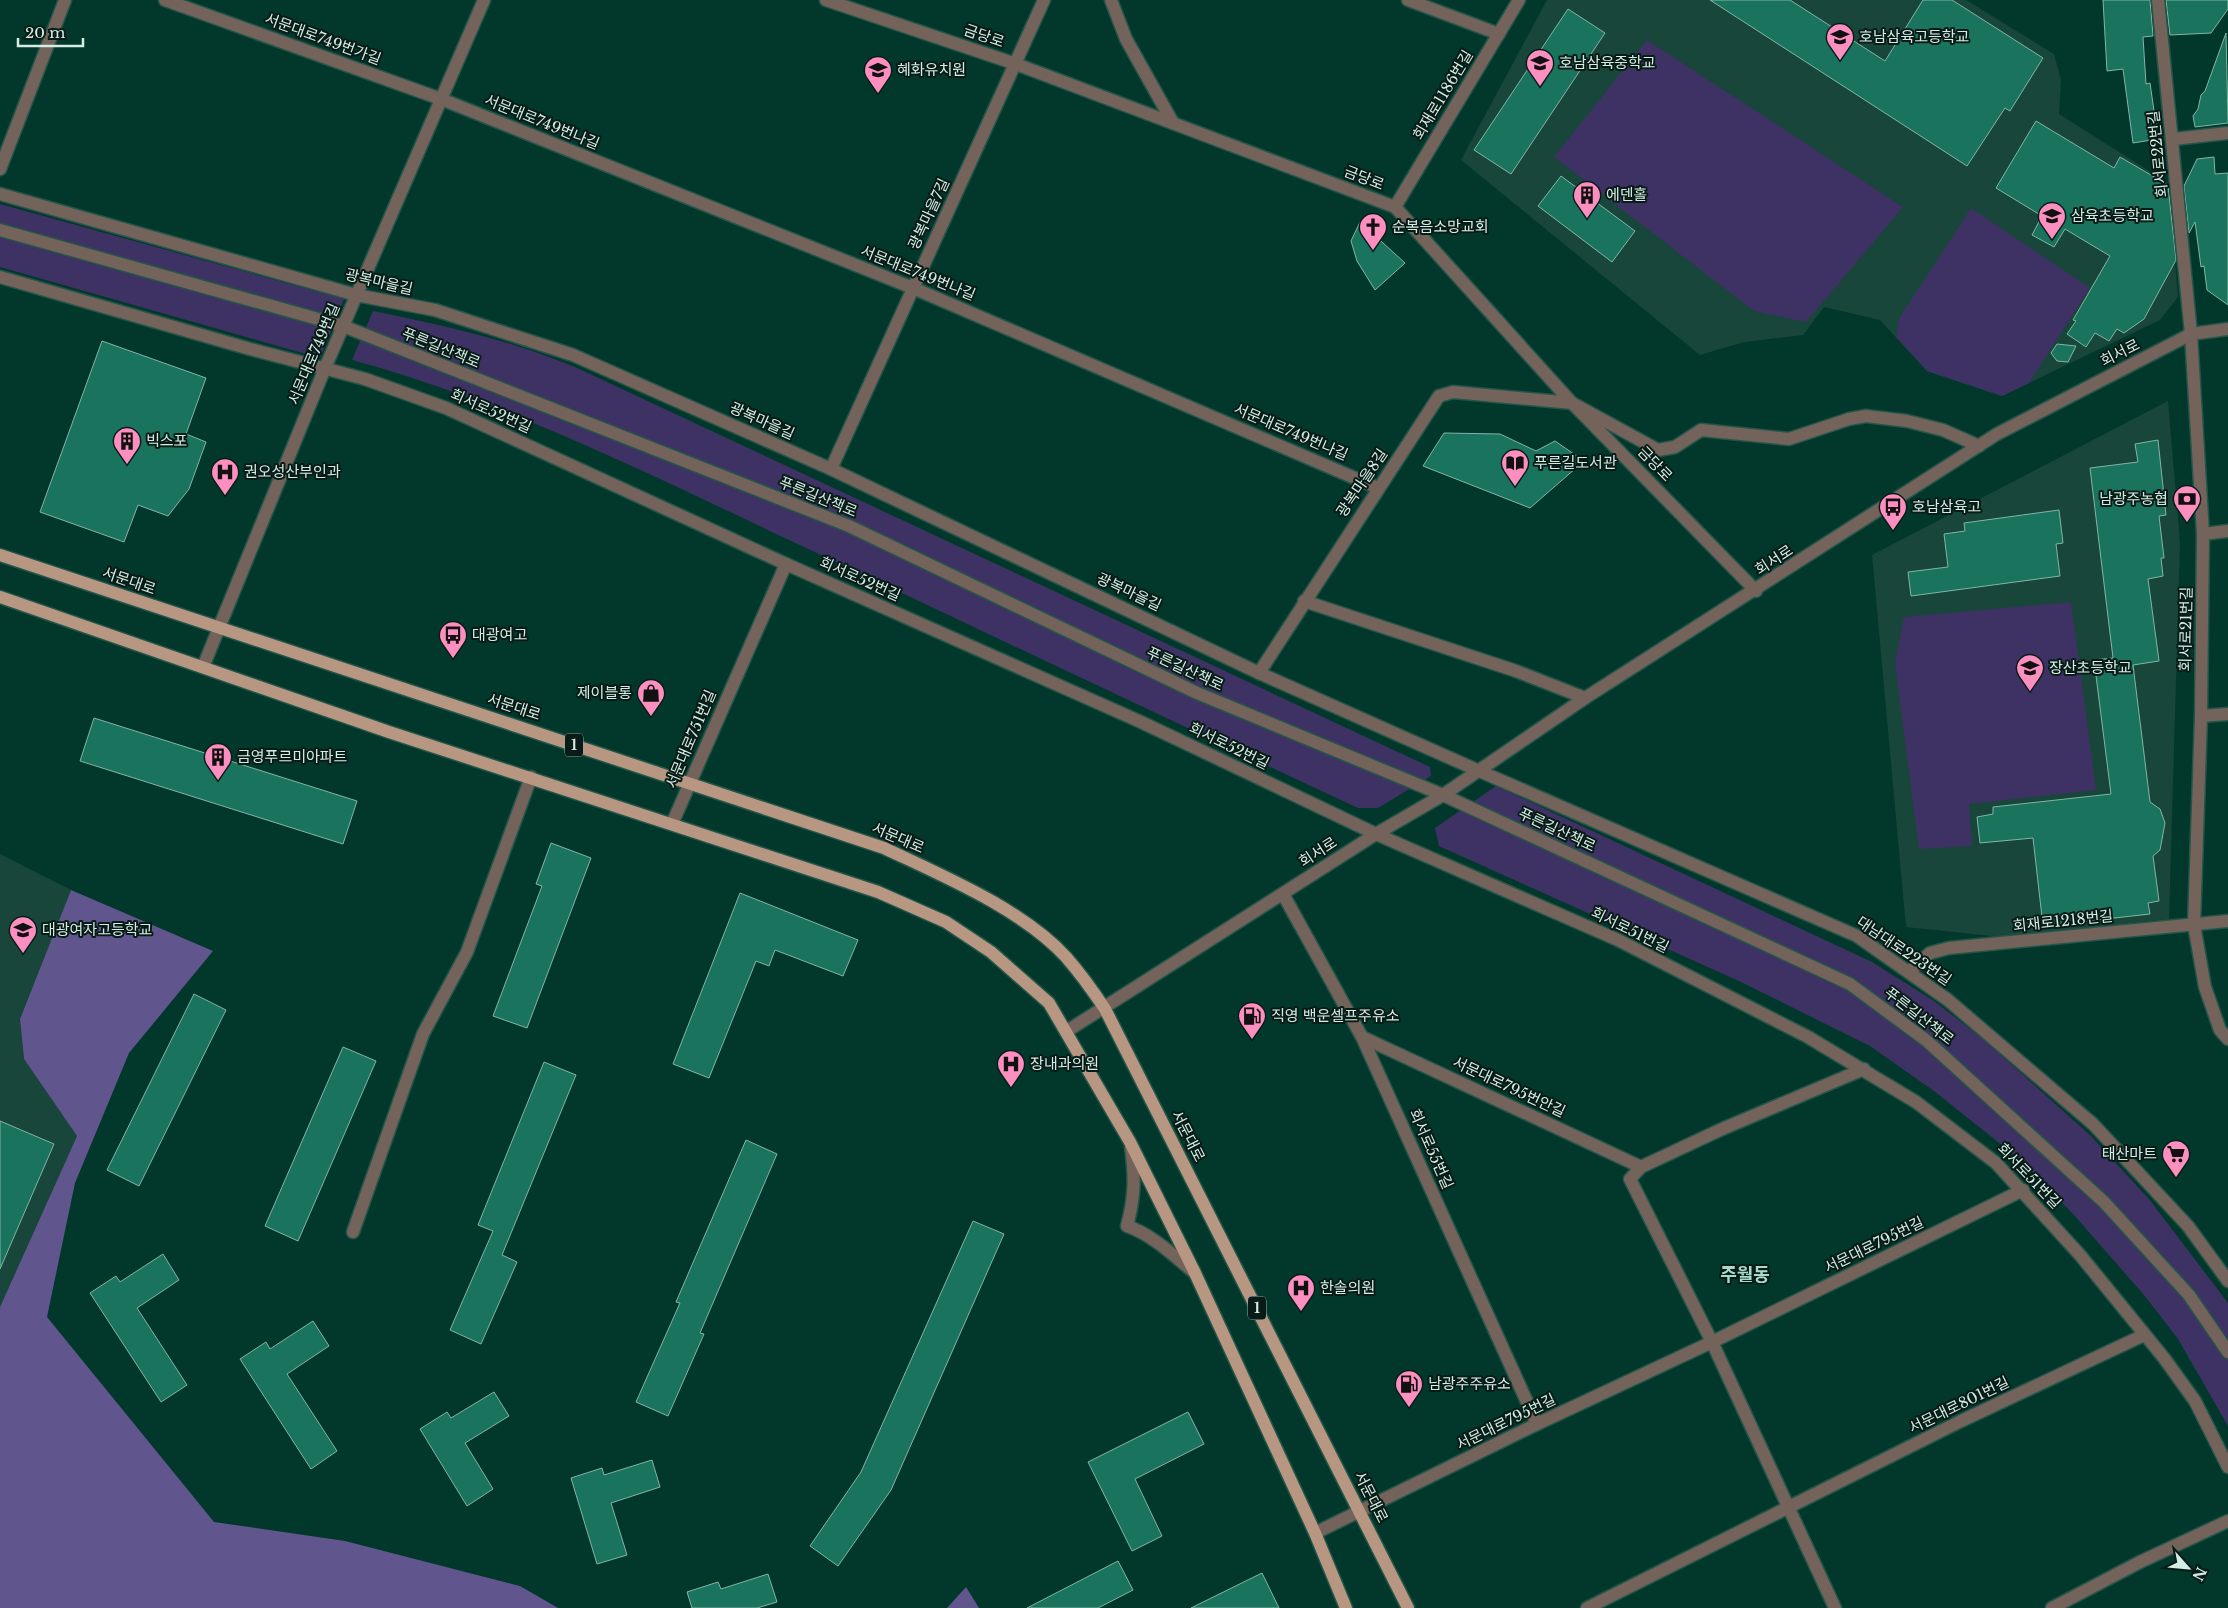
<svg xmlns="http://www.w3.org/2000/svg" width="2228" height="1608" font-family="'Libre Baskerville','Noto Sans KR',serif">
	<rect width="100%" height="100%" fill="#02382c"/>
	<g fill="#19463a">
		<path d="M1547,0H1966L2054,54L2061,80L2059,114L2168,183L2178,297L2160,320L2002,396L1927,371L1880,320L1824,307L1803,335L1744,342L1700,355L1461,160Z"/>
		<path d="M2168,401L2180,543L2169,919L2002,937L1906,927L1872,555Z"/>
		<path d="M0,854L71,890L20,1019L24,1059L77,1136L0,1307Z"/>
	</g>
	<g fill="#3d3263">
		<path d="M1647,40L1903,207L1806,322L1754,311L1554,157Z"/>
		<path d="M0,204L344,299L320,358L0,267Z"/>
		<path d="M1971,208L2090,288L2029,383L2002,396L1927,371L1896,337L1900,317Z"/>
		<path d="M373,311C442,325 510,340 575,367L1430,767L1431,776L1378,808H1358C1172,721 987,633 802,546C657,478 507,402 352,360Z"/>
		<path d="M2071,602L2096,790L1969,804L1972,846L1919,849L1895,663L1904,617Z"/>
		<path d="M1496,786L1872,962L1934,1001L1983,1039L2091,1136L2149,1199L2228,1303V1426L2178,1339L2144,1295L2074,1215L2023,1162L1934,1091L1870,1046L1741,982L1439,846L1435,828Z"/>
	</g>
	<g fill="#61558d">
		<path d="M71,890L213,951L129,1053L75,1183L47,1317L214,1522L345,1541L520,1586L558,1608H0V1307L77,1136L24,1059L20,1019Z"/>
		<path d="M966,1587L979,1608H947Z"/>
	</g>
	<g fill="#19735d" stroke="#84b5a5">
		<path d="M1710,0H1790L1885,61L1923,0H1952L2043,58L2010,111L2005,108L1967,166Z"/>
		<path d="M2103,0H2150L2153,36L2143,37L2146,84L2150,83L2158,139L2133,143L2123,69L2107,71Z"/>
		<path d="M2166,0H2228V9L2211,33L2170,35Z"/>
		<path d="M1568,9L1605,33L1511,174L1474,150Z"/>
		<path d="M2226,33L2228,123L2195,127L2193,116L2198,109L2201,95L2205,91Z"/>
		<path d="M2036,121L2114,168L2120,157L2168,185L2176,260L2144,319L2124,333L2117,329L2109,341L2095,333L2086,347L2067,334L2076,321L2073,320L2110,256L2065,229L2054,247L2032,235L2042,216L1996,188Z"/>
		<path d="M2214,157L2215,174L2228,173V305L2207,290L2204,266L2201,267L2195,222L2189,233L2184,186L2197,159Z"/>
		<path d="M1561,176L1635,231L1612,262L1538,206Z"/>
		<path d="M1360,222L1405,263L1375,290L1357,261L1351,241Z"/>
		<path d="M102,341L206,378L186,434L206,442L189,489L168,516L138,505L124,542L40,512Z"/>
		<path d="M2057,344L2076,346L2068,362L2057,361L2051,353Z"/>
		<path d="M1444,433L1500,434L1536,451L1555,441L1584,461L1530,508L1423,466Z"/>
		<path d="M2158,440L2166,515L2159,516L2164,558H2161L2163,576L2148,579L2159,661L2133,665L2150,802L2160,809L2165,823L2160,850L2153,856L2159,901L2148,903L2150,914L2043,926L2033,838L1980,843L1977,817L1993,814V807L2111,794L2094,660L2113,658L2090,468L2138,462L2135,444Z"/>
		<path d="M2059,510L2063,543L2056,544L2060,576L1911,596L1908,572L1948,567L1944,534L1965,531L1964,523Z"/>
		<path d="M94,718L357,801L343,844L80,761Z"/>
		<path d="M551,843L591,858L527,1028L493,1016L542,886L536,884Z"/>
		<path d="M740,893L858,940L843,976L775,950L769,966L756,961L709,1078L673,1064Z"/>
		<path d="M194,994L226,1010L139,1186L107,1170Z"/>
		<path d="M343,1047L376,1061L298,1241L265,1226Z"/>
		<path d="M544,1062L576,1075L502,1255L517,1262L481,1344L450,1330L493,1231L478,1225Z"/>
		<path d="M0,1121L54,1144L0,1269Z"/>
		<path d="M746,1140L777,1154L700,1333L704,1334L668,1416L636,1402L680,1303L676,1302Z"/>
		<path d="M973,1221L1004,1234L891,1490L838,1566L810,1546L861,1472Z"/>
		<path d="M163,1254L179,1280L137,1308L187,1385L161,1402L90,1293L116,1276L120,1282Z"/>
		<path d="M313,1321L329,1346L287,1374L337,1451L311,1469L240,1359L266,1342L270,1349Z"/>
		<path d="M494,1392L509,1416L465,1443L493,1489L467,1506L420,1429L447,1412L451,1418Z"/>
		<path d="M1188,1412L1204,1444L1135,1479L1162,1536L1132,1551L1088,1462Z"/>
		<path d="M652,1460L660,1487L611,1503L627,1555L597,1564L571,1478L602,1468L604,1475Z"/>
		<path d="M1118,1561L1133,1590L1098,1608H1027Z"/>
		<path d="M1262,1573L1279,1608H1191Z"/>
		<path d="M768,1574L777,1602L757,1608H692L687,1592L718,1582L721,1589Z"/>
	</g>
	<g fill="none" stroke-linecap="round" stroke-linejoin="round">
		<g stroke="#245549" stroke-width="15">
			<path id="pedestrian" d="M0,230L343,326L849,526L1197,693L1443,795L1850,984L1927,1041L2104,1202L2189,1295L2228,1352"/>
		</g>
		<g stroke="#245549" stroke-width="15">
			<g id="minor">
				<path d="M165,0L441,99L913,288L1378,488"/>
				<path d="M826,0L1016,64L1395,207L1572,403L1756,591"/>
				<path d="M1111,0L1126,39L1173,123"/>
				<path d="M1408,0L1499,34"/>
				<path d="M2158,0L2191,334L2203,534L2201,716L2194,925L2205,987L2220,1030L2228,1039"/>
				<path d="M2174,139L2228,133"/>
				<path d="M0,169L65,0"/>
				<path d="M1395,207L1519,0"/>
				<path d="M0,277L250,349L365,379L446,408L786,564L1141,722L1376,834L1618,940L1808,1037L1916,1102L1996,1163L2080,1255L2164,1358L2195,1401L2228,1467"/>
				<path d="M831,469L1044,0"/>
				<path d="M2203,534L2228,531"/>
				<path d="M1304,601L1516,671L1585,698"/>
				<path d="M203,667L325,368L484,0"/>
				<path d="M1259,673L1439,396L1453,392L1572,403L1658,450L1675,447L1701,430L1789,439L1849,419L1866,416L1907,421L1943,430L1979,446"/>
				<path d="M2201,716L2228,714"/>
				<path d="M1477,770L1857,936L1948,1000L2093,1124L2188,1226L2228,1281"/>
				<path d="M672,824L786,564"/>
				<path d="M1283,894L1362,1037L1537,1424"/>
				<path d="M1910,971L1930,953L1949,948L2228,921"/>
				<path d="M1362,1037L1641,1167L1722,1129L1864,1069"/>
				<path d="M1131,1147C1135,1178 1135,1196 1127,1226C1153,1235 1174,1256 1195,1273"/>
				<path d="M1641,1167L1630,1179L1712,1342L1835,1608"/>
				<path d="M353,1232L423,1034L467,952L531,777"/>
				<path d="M1315,1533L1537,1424L1712,1342L2023,1190"/>
				<path d="M1587,1608L1959,1422L2144,1335"/>
				<path d="M2052,1608L2140,1562L2228,1521"/>
			</g>
		</g>
		<g stroke="#245549" stroke-width="15">
			<g id="tertiary">
				<path d="M0,194L356,295L435,310L573,355L831,469L1259,673L1477,770"/>
				<path d="M1067,1031L1376,834L1443,795L1585,698L1997,434L2191,334L2228,329"/>
			</g>
		</g>
		<g stroke="#245549" stroke-width="15">
			<g id="primary">
				<path d="M0,555L884,848C943,876 1022,909 1066,957C1080,973 1093,991 1105,1009L1408,1608"/>
				<path d="M0,597L389,732L878,892L946,922L991,952L1049,1003L1130,1142L1195,1273L1315,1533L1346,1608"/>
			</g>
		</g>
		<use href="#pedestrian" stroke="#73635a" stroke-width="12"/>
		<use href="#minor" stroke="#73635a" stroke-width="12"/>
		<use href="#tertiary" stroke="#73635a" stroke-width="12"/>
		<use href="#primary" stroke="#b79682" stroke-width="12"/>
	</g>
	<defs>
		<g id="school-pin" transform="scale(1.4375)"><path d="M0 17L-7.5 6A9.5 9.5 0 1 1 7.5 6Z" fill="#fd8ec0" stroke="#081b16"/><path d="M0-5L7-2L0 1L-7-2ZM-4 1L0 2.5L4 1V4Q0 6-4 4Z" fill="#111"/></g>
		<g id="building-pin" transform="scale(1.4375)"><path d="M0 17L-7.5 6A9.5 9.5 0 1 1 7.5 6Z" fill="#fd8ec0" stroke="#081b16"/><path d="M-4-6H4V6H1V3H-1V6H-4ZM-2.5-4.3h1.7v1.8h-1.7ZM.8-4.3h1.7v1.8H.8ZM-2.5-1h1.7V.8h-1.7ZM.8-1h1.7V.8H.8Z" fill="#111"/></g>
		<g id="church-pin" transform="scale(1.4375)"><path d="M0 17L-7.5 6A9.5 9.5 0 1 1 7.5 6Z" fill="#fd8ec0" stroke="#081b16"/><path d="M-1.2-6h2.4v3.5h3.3v2.4h-3.3V6h-2.4V-.1h-3.3v-2.4h3.3Z" fill="#111"/></g>
		<g id="library-pin" transform="scale(1.4375)"><path d="M0 17L-7.5 6A9.5 9.5 0 1 1 7.5 6Z" fill="#fd8ec0" stroke="#081b16"/><path d="M-6-4Q-3-5.5-.7-3.5V5Q-3 3-6 4ZM6-4Q3-5.5 .7-3.5V5Q3 3 6 4Z" fill="#111"/></g>
		<g id="hospital-pin" transform="scale(1.4375)"><path d="M0 17L-7.5 6A9.5 9.5 0 1 1 7.5 6Z" fill="#fd8ec0" stroke="#081b16"/><path d="M-5-5h3v3.5h4V-5h3V5h-3V1.5h-4V5h-3Z" fill="#111"/></g>
		<g id="bank-pin" transform="scale(1.4375)"><path d="M0 17L-7.5 6A9.5 9.5 0 1 1 7.5 6Z" fill="#fd8ec0" stroke="#081b16"/><path d="M-6-4H6V4H-6ZM0-2.3a2.3 2.3 0 1 0 0 4.6a2.3 2.3 0 1 0 0-4.6Z" fill="#111"/></g>
		<g id="bus-pin" transform="scale(1.4375)"><path d="M0 17L-7.5 6A9.5 9.5 0 1 1 7.5 6Z" fill="#fd8ec0" stroke="#081b16"/><path d="M-5-6H5V4H4V6H2V4H-2V6H-4V4H-5ZM-3.5-4V0h7V-4ZM-3.5 1.2v1.5H-2V1.2ZM2 1.2v1.5H3.5V1.2Z" fill="#111"/></g>
		<g id="shop-pin" transform="scale(1.4375)"><path d="M0 17L-7.5 6A9.5 9.5 0 1 1 7.5 6Z" fill="#fd8ec0" stroke="#081b16"/><path d="M-5-2.5h2.3a2.7 3.5 0 0 1 5.4 0H5L5.5 6h-11ZM-1.5-2.5h3a1.5 2.3 0 0 0-3 0Z" fill="#111"/></g>
		<g id="fuel-pin" transform="scale(1.4375)"><path d="M0 17L-7.5 6A9.5 9.5 0 1 1 7.5 6Z" fill="#fd8ec0" stroke="#081b16"/><path d="M-5.5-6h7V0h2V4h1.3V-2.5L3-4.5l.8-.8L6-3V5H2.5V1h-1V6h-7ZM-4.2-4.7v3.2H.2V-4.7Z" fill="#111"/></g>
		<g id="supermarket-pin" transform="scale(1.4375)"><path d="M0 17L-7.5 6A9.5 9.5 0 1 1 7.5 6Z" fill="#fd8ec0" stroke="#081b16"/><path d="M-6-5.5h2.5l.6 2H6L4.5 2H-2.5L-4.4-4H-6ZM-1.5 3.2a1.3 1.3 0 1 0 .1 0ZM3 3.2a1.3 1.3 0 1 0 .1 0Z" fill="#111"/></g>
	</defs>
	<g fill-rule="evenodd">
		<use href="#school-pin" x="1840" y="37"/>
		<use href="#school-pin" x="1540" y="63"/>
		<use href="#school-pin" x="878" y="70"/>
		<use href="#building-pin" x="1587" y="195"/>
		<use href="#school-pin" x="2052" y="216"/>
		<use href="#church-pin" x="1373" y="227"/>
		<use href="#building-pin" x="127" y="441"/>
		<use href="#library-pin" x="1515" y="463"/>
		<use href="#hospital-pin" x="225" y="472"/>
		<use href="#bank-pin" x="2187" y="499"/>
		<use href="#bus-pin" x="1893" y="507"/>
		<use href="#bus-pin" x="453" y="635"/>
		<use href="#school-pin" x="2030" y="668"/>
		<use href="#shop-pin" x="651" y="693"/>
		<use href="#building-pin" x="218" y="757"/>
		<use href="#school-pin" x="23" y="930"/>
		<use href="#fuel-pin" x="1252" y="1016"/>
		<use href="#hospital-pin" x="1011" y="1064"/>
		<use href="#supermarket-pin" x="2176" y="1154"/>
		<use href="#hospital-pin" x="1301" y="1288"/>
		<use href="#fuel-pin" x="1409" y="1384"/>
	</g>
	<g text-anchor="middle" stroke-width="4" stroke-linejoin="round" paint-order="stroke">
		<g fill="#081b16" stroke="#97ada6" stroke-width="1">
			<rect x="565" y="733.5" width="18" height="23" rx="4"/>
			<rect x="1248" y="1296.5" width="18" height="23" rx="4"/>
		</g>
		<g font-size="14" font-weight="bold" fill="#d4ece4">
			<text x="574" y="750">1</text>
			<text x="1257" y="1313">1</text>
		</g>
		<g font-size="15" fill="#d4ece4" stroke="#081b16">
			<text transform="translate(984 36) rotate(19)" y="5">금당로</text>
			<text transform="translate(323 39) rotate(20)" y="5">서문대로749번가길</text>
			<text transform="translate(1443 95) rotate(-59)" y="5">회재로1186번길</text>
			<text transform="translate(542 122) rotate(22)" y="5">서문대로749번나길</text>
			<text transform="translate(2158 154) rotate(-96)" y="5">회서로22번길</text>
			<text transform="translate(1364 178) rotate(21)" y="5">금당로</text>
			<text transform="translate(929 214) rotate(-65)" y="5">광복마을7길</text>
			<text transform="translate(918 273) rotate(22)" y="5">서문대로749번나길</text>
			<text transform="translate(379 282) rotate(13)" y="5">광복마을길</text>
			<text transform="translate(441 348) rotate(22)" y="5">푸른길산책로</text>
			<text transform="translate(2120 353) rotate(-27)" y="5">회서로</text>
			<text transform="translate(314 354) rotate(-67)" y="5">서문대로749번길</text>
			<text transform="translate(491 411) rotate(24)" y="5">회서로52번길</text>
			<text transform="translate(762 421) rotate(24)" y="5">광복마을길</text>
			<text transform="translate(1291 432) rotate(23)" y="5">서문대로749번나길</text>
			<text transform="translate(1655 464) rotate(46)" y="5">금당로</text>
			<text transform="translate(1362 483) rotate(-56)" y="5">광복마을8길</text>
			<text transform="translate(818 497) rotate(22)" y="5">푸른길산책로</text>
			<text transform="translate(1774 560) rotate(-33)" y="5">회서로</text>
			<text transform="translate(860 579) rotate(24)" y="5">회서로52번길</text>
			<text transform="translate(129 581) rotate(19)" y="5">서문대로</text>
			<text transform="translate(1129 592) rotate(25)" y="5">광복마을길</text>
			<text transform="translate(2186 629) rotate(-89)" y="5">회서로21번길</text>
			<text transform="translate(1185 669) rotate(25)" y="5">푸른길산책로</text>
			<text transform="translate(514 707) rotate(18)" y="5">서문대로</text>
			<text transform="translate(691 739) rotate(-67)" y="5">서문대로751번길</text>
			<text transform="translate(1229 746) rotate(26)" y="5">회서로52번길</text>
			<text transform="translate(1557 830) rotate(25)" y="5">푸른길산책로</text>
			<text transform="translate(898 838) rotate(23)" y="5">서문대로</text>
			<text transform="translate(1318 852) rotate(-33)" y="5">회서로</text>
			<text transform="translate(2063 921) rotate(-6)" y="5">회재로1218번길</text>
			<text transform="translate(1630 930) rotate(26)" y="5">회서로51번길</text>
			<text transform="translate(1904 951) rotate(34)" y="5">대남대로223번길</text>
			<text transform="translate(1919 1016) rotate(38)" y="5">푸른길산책로</text>
			<text transform="translate(1509 1087) rotate(25)" y="5">서문대로795번안길</text>
			<text transform="translate(1188 1136) rotate(63)" y="5">서문대로</text>
			<text transform="translate(1431 1149) rotate(66)" y="5">회서로55번길</text>
			<text transform="translate(2029 1176) rotate(46)" y="5">회서로51번길</text>
			<text transform="translate(1874 1245) rotate(-26)" y="5">서문대로795번길</text>
			<text transform="translate(1959 1405) rotate(-26)" y="5">서문대로801번길</text>
			<text transform="translate(1506 1422) rotate(-26)" y="5">서문대로795번길</text>
			<text transform="translate(1371 1497) rotate(63)" y="5">서문대로</text>
		</g>
		<g font-size="15" fill="#d4ece4" stroke="#081b16" text-anchor="start">
			<text x="1859" y="42">호남삼육고등학교</text>
			<text x="1559" y="68">호남삼육중학교</text>
			<text x="897" y="75">혜화유치원</text>
			<text x="1606" y="200">에덴홀</text>
			<text x="2071" y="221">삼육초등학교</text>
			<text x="1392" y="232">순복음소망교회</text>
			<text x="146" y="446">빅스포</text>
			<text x="1534" y="468">푸른길도서관</text>
			<text x="244" y="477">권오성산부인과</text>
			<text x="2168" y="504" text-anchor="end">남광주농협</text>
			<text x="1912" y="512">호남삼육고</text>
			<text x="472" y="640">대광여고</text>
			<text x="2049" y="673">장산초등학교</text>
			<text x="632" y="698" text-anchor="end">제이블롱</text>
			<text x="237" y="762">금영푸르미아파트</text>
			<text x="42" y="935">대광여자고등학교</text>
			<text x="1271" y="1021">직영 백운셀프주유소</text>
			<text x="1030" y="1069">장내과의원</text>
			<text x="2157" y="1159" text-anchor="end">태산마트</text>
			<text x="1320" y="1293">한솔의원</text>
			<text x="1428" y="1389">남광주주유소</text>
		</g>
		<g font-size="18" font-weight="bold" fill="#a8dac9" stroke="#081b16">
			<text x="1745" y="1281">주월동</text>
		</g>
	</g>
	<g transform="translate(2188 1568) rotate(117)" stroke="#081b16" stroke-width="4" paint-order="stroke">
	<path d="M0-4L9 19L0 12L-9 19Z" fill="#d4ece4"/>
	<text y="-8" font-size="14" font-weight="bold" text-anchor="middle" fill="#d4ece4">N</text>
	</g>
	<path d="M18 38v8h65v-8" fill="none" stroke="#d4ece4" stroke-width="2.5"/>
	<text x="25" y="38" font-size="15" fill="#d4ece4" stroke="#081b16" stroke-width="4" paint-order="stroke">20 m</text>
</svg>
